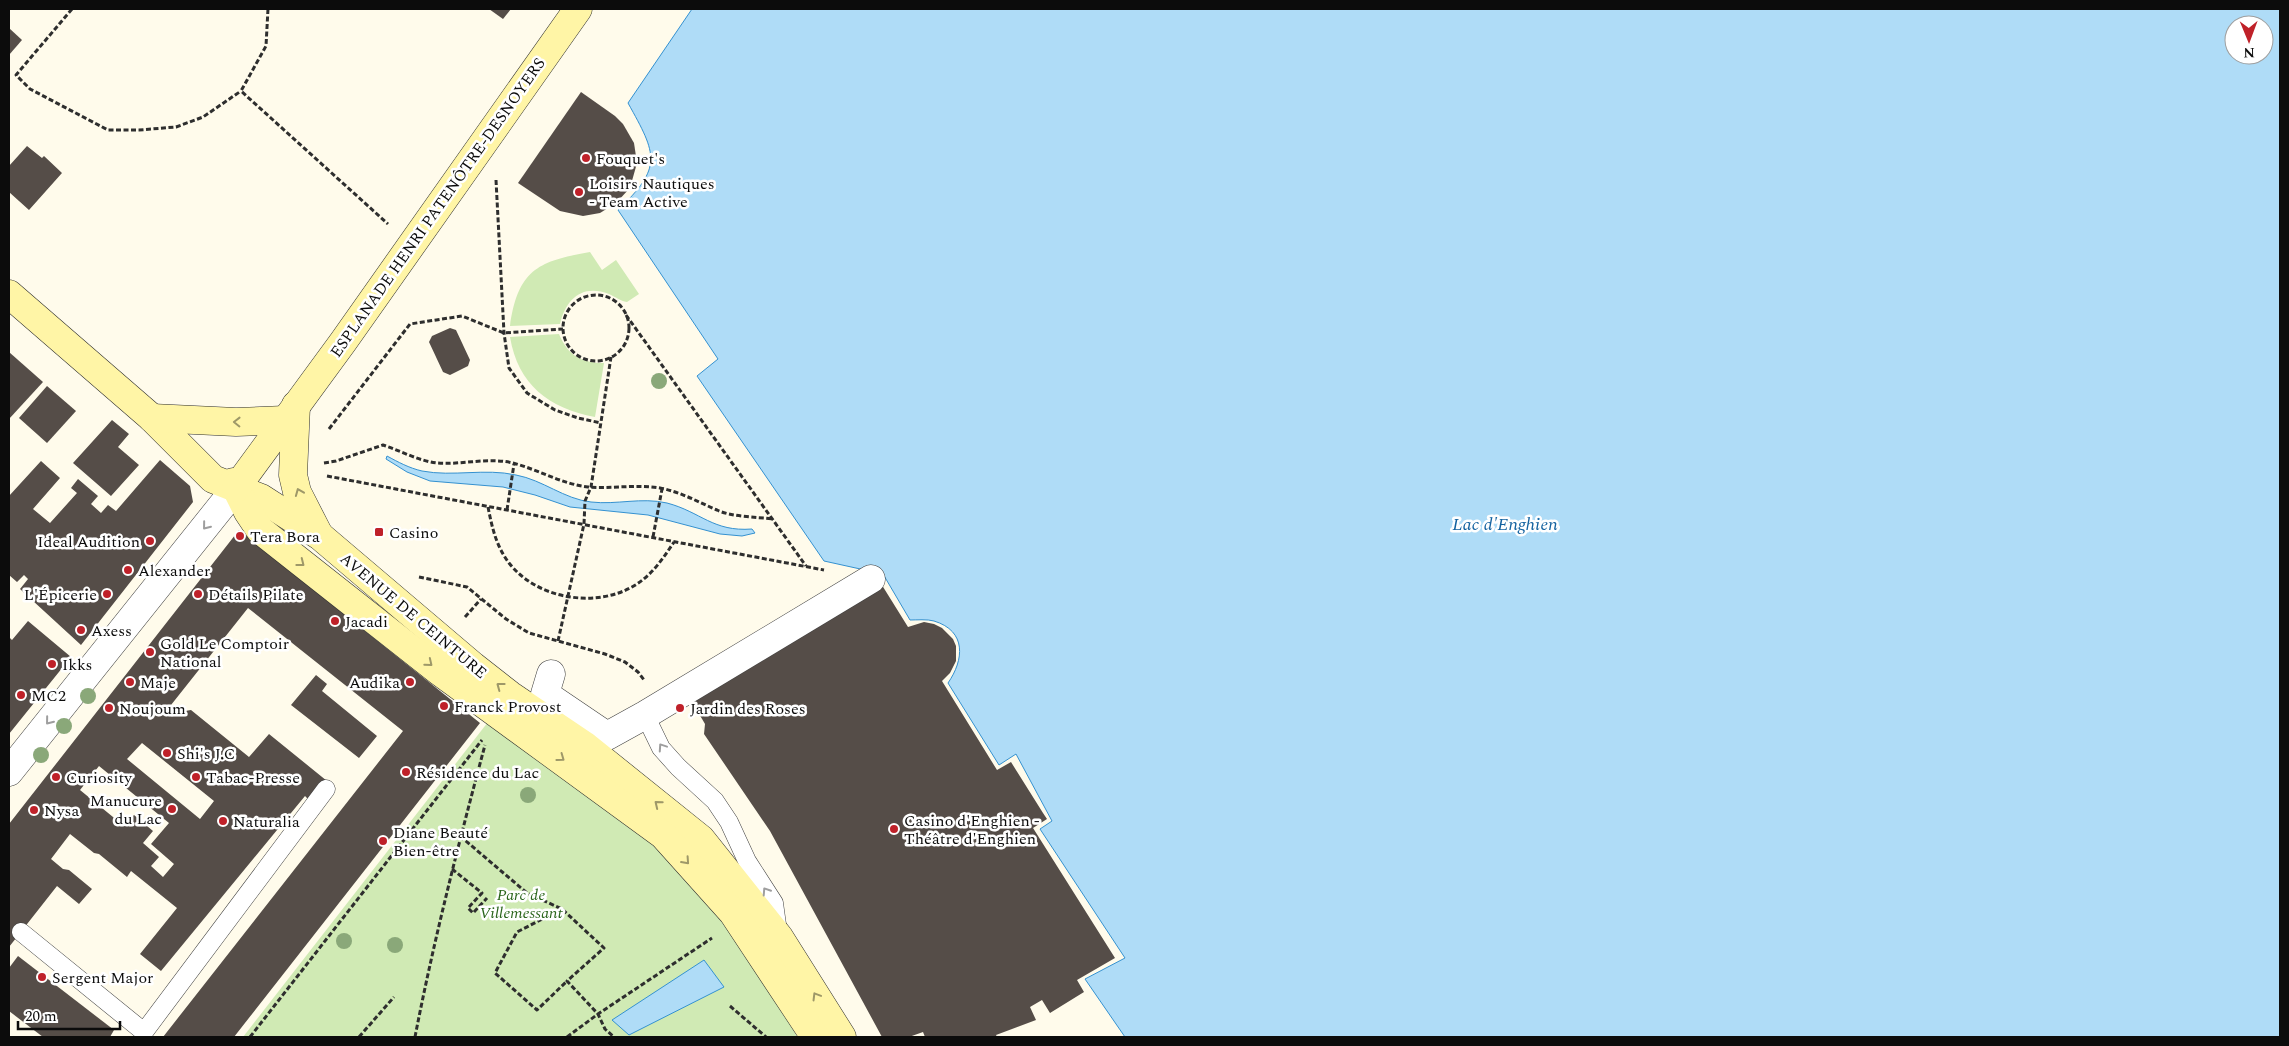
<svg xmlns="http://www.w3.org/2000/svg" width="2289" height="1046" font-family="Spectral,serif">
	<rect width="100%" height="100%" fill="#fffbeb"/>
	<g fill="#d0eab4">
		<path d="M590,252L602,270L616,260L639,294L627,302C620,301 616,297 609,294C582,284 566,299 560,324L510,326C518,270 538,261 590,252Z"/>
		<path d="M559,334C568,356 582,363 604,363L595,417C549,408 518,385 510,337Z"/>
		<path d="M488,722L663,835L733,913L797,1037H243Z"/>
	</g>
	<g fill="#afdcf7" stroke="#3491d0" fill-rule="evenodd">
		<path d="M692,9H2280V1037H1125L1085,979L1125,958L1040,829L1052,821L1016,754L999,765L948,683C964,660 967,631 934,621C927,619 917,620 910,620L883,574L824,561L697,376L718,359L618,210C663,167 657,155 628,103ZM2234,25H2264V55H2234Z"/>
		<path d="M387,456C398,462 409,468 422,471C453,477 485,468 516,475C543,480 564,499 591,502C617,505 641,497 667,503C701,512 713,532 752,529L755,533L742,536L720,534L648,515L570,507L535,495L503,487L430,481L407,472L386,459Z"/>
		<path d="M704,960L724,987L629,1035L612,1020Z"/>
	</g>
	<g fill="#554d48" fill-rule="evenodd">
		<path d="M489,9H511L503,19Z"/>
		<path d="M9,28L22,40L9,55Z"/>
		<path d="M581,92L615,116L623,124L634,143L637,163L630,188L616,203L600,213L583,216L560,211L518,183Z"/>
		<path d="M27,146L42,158L44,156L62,173L29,210L9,192V166Z"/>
		<path d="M450,328L456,330L470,360L468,366L450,375L443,372L429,342L432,336Z"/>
		<path d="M9,352L43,382L9,419Z"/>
		<path d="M47,386L76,411L47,443L19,418Z"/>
		<path d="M112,420L129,434L118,447L139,465L111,496L73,463Z"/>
		<path d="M160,460L190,486L193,502L81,645L20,589L28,579L24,575L17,582L9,575V496L41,461L60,478L33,509L50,523L77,493L71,488L78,479L98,496L91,504L101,513L108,505L116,511Z"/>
		<path d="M239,530L480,723L234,1037H163L403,731L248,608L171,705L179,712L191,710L249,757L269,734L327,781L310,801L305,796L161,971L140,954L177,908L131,871L127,877L99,854L94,853L70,834L51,859L63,869L69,870L92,889L79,904L57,886L9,947V824ZM142,743L214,801L200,819L127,759ZM99,766L169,823L151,844L174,864L163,877L151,866L159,857L143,843L153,831L134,815L124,826L80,790Z"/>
		<path d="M880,582L908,627L924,622L934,624L942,628L953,639L956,646V661L950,673L942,681L997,770L1011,762L1043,813L1047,819L1033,828L1115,958L1077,980L1084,992L1050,1013L1042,1000L1030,1007L1036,1020L996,1035L997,1037H925L923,1032L909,1037H882L770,831L704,734L705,724L691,700Z"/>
		<path d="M28,621L71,657L9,734V637L12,640Z"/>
		<path d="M316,675L327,684L322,691L377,736L359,758L291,705Z"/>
		<path d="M18,956L114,1030L110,1037H43L9,1011V968Z"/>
	</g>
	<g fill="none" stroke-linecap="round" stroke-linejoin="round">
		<g stroke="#3f3f3f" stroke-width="19">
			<g id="lane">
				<path d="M645,715L661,748L678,767L715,801L729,822L747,861L774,903L778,932"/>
				<path d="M21,932L144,1032L326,789"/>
			</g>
		</g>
		<g stroke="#3f3f3f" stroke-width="29">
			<g id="street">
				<path d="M551,674L545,694L607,736L645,715L871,579"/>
				<path d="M9,772L236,488"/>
			</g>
		</g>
		<g stroke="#2e2e2e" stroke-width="29">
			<g id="secondary">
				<path d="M9,294L152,418L213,479L261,498L320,536L473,666L510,695L584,745L701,839L779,937L842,1037"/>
				<path d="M296,405L293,475L297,492L319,535"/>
				<path d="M152,418L236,422L285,420"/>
				<path d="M233,482L248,512L260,530L440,672L663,835L733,913L815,1037"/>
				<path d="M236,488L343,342L578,9"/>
			</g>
		</g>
		<g stroke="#2e2e2e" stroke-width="3" stroke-dasharray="5 2.5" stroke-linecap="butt">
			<path d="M72,9L16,75L30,89L108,130H139L176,127L203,117L241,91"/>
			<path d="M268,9L266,46L241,91L388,224"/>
			<path d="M496,180L504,333L509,368L527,393L555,410L578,418L601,423"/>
			<circle cx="596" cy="328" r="33"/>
			<path d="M626,315L806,566"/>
			<path d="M329,429L410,324L462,316L504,333L563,329"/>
			<path d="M324,463L336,461L383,445C401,451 419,461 437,463C462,465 488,457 513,463C539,470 562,484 588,487C611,489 636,484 660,488C681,492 698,502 717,510C731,517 757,517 773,519"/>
			<path d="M327,476L824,570"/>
			<path d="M488,507C492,527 496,546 509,563C536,598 592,608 630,588C650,578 662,560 674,542"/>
			<path d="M507,510L514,464"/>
			<path d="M653,537L662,489"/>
			<path d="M419,577L467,587L506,619L529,633L605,654L625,662L638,672L644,680"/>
			<path d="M465,617L481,599"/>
			<path d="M558,641L584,524L585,501L591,487L611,357"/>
			<path d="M460,836L527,893L562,909L604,948L567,981L598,1014L605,1029L614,1037"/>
			<path d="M452,869L482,893L468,908L473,913L487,898"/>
			<path d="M562,909L517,932L495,973L537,1010L567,981"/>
			<path d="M730,1006L766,1037"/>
			<path d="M250,1037L482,740"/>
			<path d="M359,1037L394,997"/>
			<path d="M415,1037C434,939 459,842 485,745"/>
			<path d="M567,1037L598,1014L712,938"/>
		</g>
		<use href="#lane" stroke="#fff" stroke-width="18"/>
		<use href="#street" stroke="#fff" stroke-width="28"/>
		<use href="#secondary" stroke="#fff5a6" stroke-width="28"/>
	</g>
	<g fill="#8aa879">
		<circle cx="659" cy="381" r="8"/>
		<circle cx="88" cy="696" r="8"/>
		<circle cx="64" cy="726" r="8"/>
		<circle cx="41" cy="755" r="8"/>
		<circle cx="528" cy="795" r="8"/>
		<circle cx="344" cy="941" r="8"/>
		<circle cx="395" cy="945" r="8"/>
	</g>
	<defs><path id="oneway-chevron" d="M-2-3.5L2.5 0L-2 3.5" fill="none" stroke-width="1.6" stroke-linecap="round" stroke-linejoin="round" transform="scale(1.25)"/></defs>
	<g stroke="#9e9868">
		<use href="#oneway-chevron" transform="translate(237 422) rotate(-179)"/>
		<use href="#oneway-chevron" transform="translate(299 492) rotate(-112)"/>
		<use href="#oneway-chevron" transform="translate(301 563) rotate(38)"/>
		<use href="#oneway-chevron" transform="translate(429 663) rotate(39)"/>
		<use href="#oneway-chevron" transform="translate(500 686) rotate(-143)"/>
		<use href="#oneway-chevron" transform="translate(561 758) rotate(36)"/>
		<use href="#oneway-chevron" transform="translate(658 804) rotate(-141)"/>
		<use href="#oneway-chevron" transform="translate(686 861) rotate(48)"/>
		<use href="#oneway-chevron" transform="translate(816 996) rotate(-121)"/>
	</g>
	<g stroke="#9e9e9e">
		<use href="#oneway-chevron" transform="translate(206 526) rotate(129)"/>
		<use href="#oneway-chevron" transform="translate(49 721) rotate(129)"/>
		<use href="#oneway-chevron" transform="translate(662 747) rotate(-124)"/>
		<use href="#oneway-chevron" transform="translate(766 891) rotate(-123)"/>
	</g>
	<g fill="#bf2129" stroke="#fff" stroke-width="2">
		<circle cx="586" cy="158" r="5"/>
		<circle cx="579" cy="192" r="5"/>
		<rect x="374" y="527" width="10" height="10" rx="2.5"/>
		<circle cx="240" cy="536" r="5"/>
		<circle cx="150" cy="541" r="5"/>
		<circle cx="128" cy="570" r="5"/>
		<circle cx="107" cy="594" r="5"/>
		<circle cx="198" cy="594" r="5"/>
		<circle cx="335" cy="621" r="5"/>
		<circle cx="81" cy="630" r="5"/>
		<circle cx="150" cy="652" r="5"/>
		<circle cx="52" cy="664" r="5"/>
		<circle cx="130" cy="682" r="5"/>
		<circle cx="410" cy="682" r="5"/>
		<circle cx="21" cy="695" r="5"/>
		<circle cx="444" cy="706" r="5"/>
		<circle cx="109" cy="708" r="5"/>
		<circle cx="680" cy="708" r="5"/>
		<circle cx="167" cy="753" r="5"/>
		<circle cx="406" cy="772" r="5"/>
		<circle cx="56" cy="777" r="5"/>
		<circle cx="196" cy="777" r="5"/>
		<circle cx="172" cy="809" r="5"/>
		<circle cx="34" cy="810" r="5"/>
		<circle cx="223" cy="821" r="5"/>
		<circle cx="894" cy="829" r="5"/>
		<circle cx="383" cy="841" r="5"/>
		<circle cx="42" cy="977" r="5"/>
	</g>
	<g text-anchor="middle" stroke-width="5" stroke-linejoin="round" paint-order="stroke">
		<g font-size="16" fill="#0c0c0c" stroke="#fff" text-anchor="start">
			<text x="596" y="164">Fouquet's</text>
			<text x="589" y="189">Loisirs Nautiques<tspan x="589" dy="18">- Team Active</tspan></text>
			<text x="389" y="538">Casino</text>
			<text x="250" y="542">Tera Bora</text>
			<text x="140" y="547" text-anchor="end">Ideal Audition</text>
			<text x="138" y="576">Alexander</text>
			<text x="97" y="600" text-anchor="end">L'Épicerie</text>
			<text x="208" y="600">Détails Pilate</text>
			<text x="345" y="627">Jacadi</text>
			<text x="91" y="636">Axess</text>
			<text x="160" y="649">Gold Le Comptoir<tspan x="160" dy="18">National</tspan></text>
			<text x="62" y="670">Ikks</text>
			<text x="140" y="688">Maje</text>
			<text x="400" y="688" text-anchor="end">Audika</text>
			<text x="31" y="701">MC2</text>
			<text x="454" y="712">Franck Provost</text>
			<text x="119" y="714">Noujoum</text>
			<text x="690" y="714">Jardin des Roses</text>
			<text x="177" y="759">Shi's J.C</text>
			<text x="416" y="778">Résidence du Lac</text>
			<text x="66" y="783">Curiosity</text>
			<text x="206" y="783">Tabac-Presse</text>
			<text x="162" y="806" text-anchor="end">Manucure<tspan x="162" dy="18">du Lac</tspan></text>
			<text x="44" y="816">Nysa</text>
			<text x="904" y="826">Casino d'Enghien -<tspan x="904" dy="18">Théâtre d'Enghien</tspan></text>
			<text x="233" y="827">Naturalia</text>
			<text x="393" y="838">Diane Beauté<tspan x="393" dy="18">Bien-être</tspan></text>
			<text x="52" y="983">Sergent Major</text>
		</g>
		<g font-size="16" fill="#0c0c0c" stroke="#fff">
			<text transform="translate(437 207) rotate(-55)" y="6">ESPLANADE HENRI PATENÔTRE-DESNOYERS</text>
			<text transform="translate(414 615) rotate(40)" y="6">AVENUE DE CEINTURE</text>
		</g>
		<g font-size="16" font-style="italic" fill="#2a651b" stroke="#fff">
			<text x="521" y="900">Parc de<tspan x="521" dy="18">Villemessant</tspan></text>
		</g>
		<g font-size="18" font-style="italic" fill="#1362a0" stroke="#fff">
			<text x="1505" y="530">Lac d'Enghien</text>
		</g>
	</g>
	<rect width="2289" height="1046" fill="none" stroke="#0c0c0c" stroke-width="20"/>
	<g transform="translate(2249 40) rotate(179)"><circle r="24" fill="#ffffff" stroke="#9e9e9e"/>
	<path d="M0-4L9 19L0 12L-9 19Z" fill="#bf2129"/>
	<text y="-8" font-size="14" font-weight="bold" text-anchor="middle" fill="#0c0c0c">N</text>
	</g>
	<path d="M18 1021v8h102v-8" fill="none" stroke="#0c0c0c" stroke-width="2.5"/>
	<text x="25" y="1021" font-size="15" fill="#0c0c0c" stroke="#ffffff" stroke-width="4" paint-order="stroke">20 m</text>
</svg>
